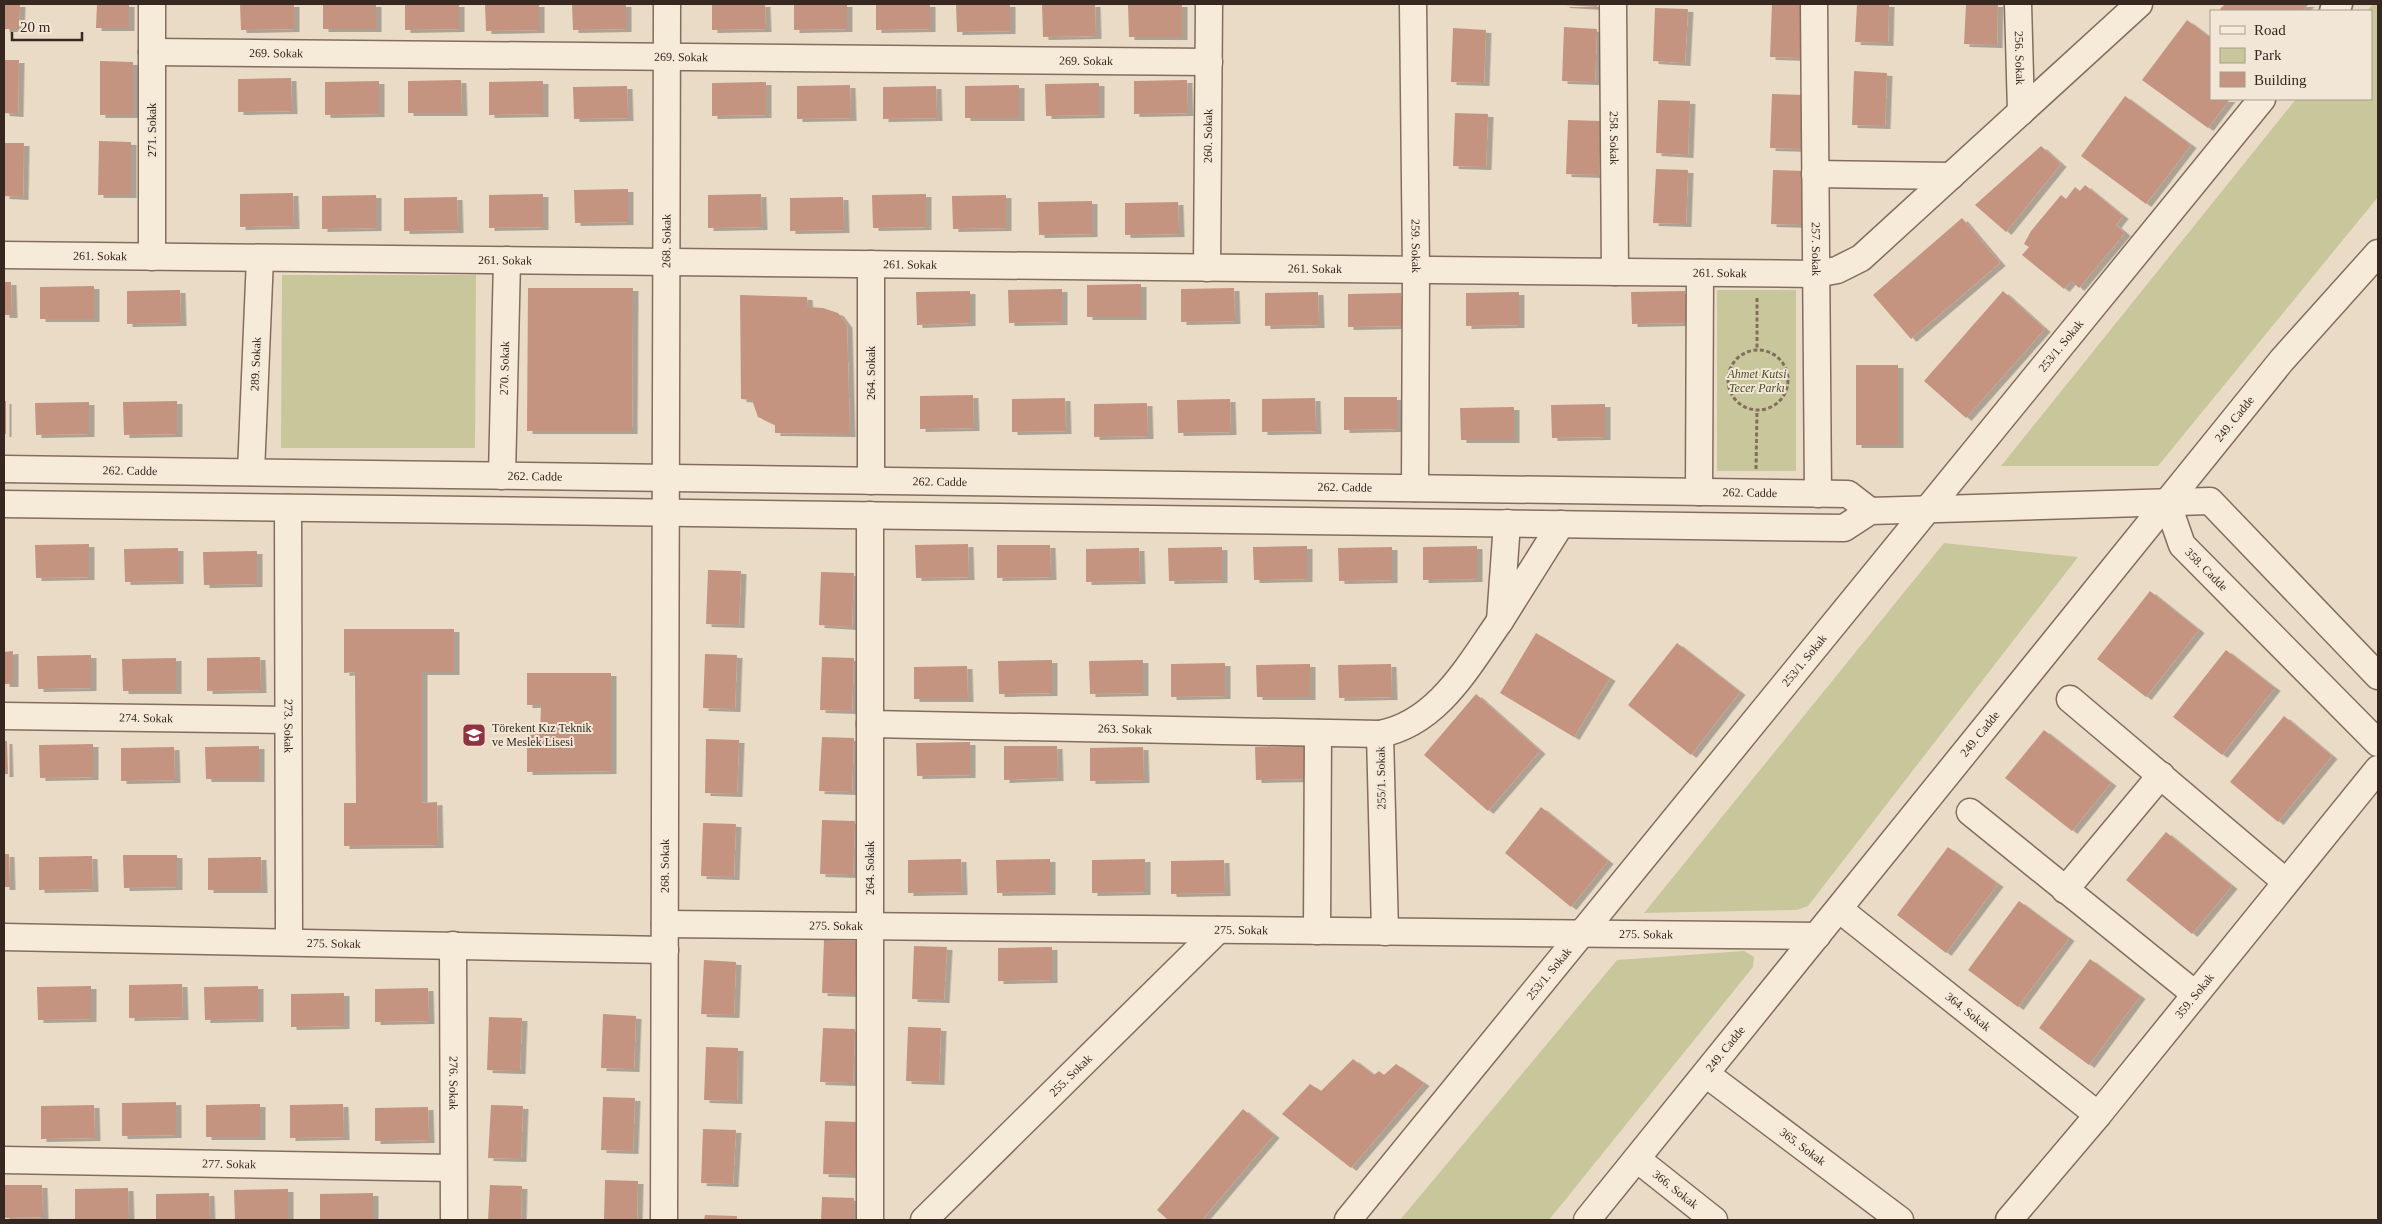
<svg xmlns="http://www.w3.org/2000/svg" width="2382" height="1224" font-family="'Times New Roman',serif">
	<defs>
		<filter id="shadow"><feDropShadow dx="5.5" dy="3" stdDeviation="0" flood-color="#0004"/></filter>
	</defs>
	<rect width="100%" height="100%" fill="#eadbc7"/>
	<g fill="#c8c79b">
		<path d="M2373,4H2378V197L2158,466H2001L2296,99H2371V11H2367Z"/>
		<path d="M282,275H476L475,448H281Z"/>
		<rect x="1717" y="290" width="79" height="181"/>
		<path d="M1944,543L2078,557L1808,906L1797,910L1644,913Z"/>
		<path d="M1744,951L1754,957L1753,967L1549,1220H1400L1617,960Z"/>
	</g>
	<g fill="#c59480" filter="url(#shadow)">
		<path d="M4,4H20L19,29H4Z"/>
		<path d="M97,4H129V28H96Z"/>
		<path d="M240,4H294V29L241,30Z"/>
		<rect x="323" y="4" width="53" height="25"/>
		<path d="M405,4H459V29L405,30Z"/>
		<path d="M485,4H539V30L486,31Z"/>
		<path d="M572,4H626V29L573,30Z"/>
		<path d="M712,4H765L766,29L712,30Z"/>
		<path d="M794,4H847V29L794,30Z"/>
		<path d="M876,4H930V29L876,30Z"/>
		<path d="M956,4H1010V31L957,32Z"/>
		<path d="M1042,4H1095L1096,36L1043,37Z"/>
		<path d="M1182,4V37H1129L1128,5Z"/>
		<path d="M1564,4H1598L1597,7L1564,5Z"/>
		<path d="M1772,4L1804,5L1802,58L1770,57Z"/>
		<path d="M1857,4H1889L1888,43L1855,42Z"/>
		<path d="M1966,4H1998L1997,45L1964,44Z"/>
		<path d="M2225,4H2309L2302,11H2222L2220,9Z"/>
		<path d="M1655,8L1688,9L1685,63L1653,61Z"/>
		<path d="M2187,20L2211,38V99H2230L2208,128L2142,80Z"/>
		<path d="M1564,27L1597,29L1595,82L1562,81Z"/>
		<path d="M1453,28L1486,30L1484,83L1451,82Z"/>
		<path d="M4,60H19L18,114L4,113Z"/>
		<path d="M100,61L133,62V115H100Z"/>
		<path d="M1854,71L1887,73L1885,126L1852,125Z"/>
		<path d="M291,78L292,111L238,112V79Z"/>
		<path d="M461,80L462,113H408V81Z"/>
		<path d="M1187,80L1188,113L1134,114V81Z"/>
		<path d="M379,81V114L325,115V82Z"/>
		<path d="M543,81V114L489,115V82Z"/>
		<path d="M766,82V115L712,116V83Z"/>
		<path d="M1099,83V115L1046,116L1045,84Z"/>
		<path d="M850,85L851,118L797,119V86Z"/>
		<path d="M1019,85V118H965V86Z"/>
		<path d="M627,86L628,118L574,119L573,87Z"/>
		<path d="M936,86L937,118L883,119V87Z"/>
		<path d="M1772,94L1805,95L1803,149L1770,148Z"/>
		<path d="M2125,96L2191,145L2146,204L2081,156Z"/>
		<path d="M1658,100L1690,101L1688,155L1656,153Z"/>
		<path d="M1455,113L1488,114L1486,167L1453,166Z"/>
		<path d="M1568,120L1601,121L1599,175L1566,174Z"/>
		<path d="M99,141L131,142V195H98Z"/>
		<path d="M4,143H24L23,197L4,196Z"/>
		<path d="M2041,146L2061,164L2006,232L1975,205Z"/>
		<path d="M1656,169L1688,170L1686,224L1653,223Z"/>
		<path d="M1773,170L1806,171L1804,225L1771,224Z"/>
		<path d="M2085,185L2123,216L2116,225L2125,233L2079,288L2071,281L2064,289L2022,255L2029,247L2024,244L2031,231L2061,195L2066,199L2075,187L2080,191Z"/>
		<path d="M628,189V222L575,223L574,190Z"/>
		<path d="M293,193L294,226L240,227V194Z"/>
		<path d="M543,194V227L489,228V195Z"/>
		<path d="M761,194L762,227L708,228V195Z"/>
		<path d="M926,194V227L873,228L872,195Z"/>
		<path d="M376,195V228L322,229V196Z"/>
		<path d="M1006,195V228L953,229L952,196Z"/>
		<path d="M457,197L458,230L404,231V198Z"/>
		<path d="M843,197L844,230L790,231V198Z"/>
		<path d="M1092,201V234L1039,235L1038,202Z"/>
		<path d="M1178,202L1179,234L1125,235V203Z"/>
		<path d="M1962,218L2000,263L1911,339L1873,295Z"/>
		<path d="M4,282H11L12,315H4Z"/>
		<path d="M1141,284V317H1087V285Z"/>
		<path d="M94,286V319H40V287Z"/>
		<path d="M528,288H633L632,431H527Z"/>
		<path d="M1234,288L1235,321L1181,322V289Z"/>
		<path d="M1062,289V322L1009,323L1008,290Z"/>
		<path d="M180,290L181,323L127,324V291Z"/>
		<path d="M970,291V323L917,325L916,292Z"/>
		<path d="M1685,291V323L1632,324L1631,292Z"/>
		<path d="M2003,291L2045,329L1966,418L1924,381Z"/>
		<path d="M1318,292L1319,325L1265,326V293Z"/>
		<path d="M1519,292V325L1466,326V293Z"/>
		<path d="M1401,293L1402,326L1348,327V294Z"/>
		<path d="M740,295L807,297L808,307L823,308L838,313L847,325L850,434L775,433V425L758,417L752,400L741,399Z"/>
		<rect x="1856" y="365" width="42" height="80"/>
		<path d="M973,395L974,428L920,429V396Z"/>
		<path d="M1344,397H1397V429L1344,430Z"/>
		<path d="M1065,398L1066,431L1012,432V399Z"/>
		<path d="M1315,398L1316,431L1262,432V399Z"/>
		<path d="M1230,399L1231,432L1178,433L1177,400Z"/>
		<rect x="4" y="401" width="2" height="33"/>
		<path d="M177,401V434L124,435L123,402Z"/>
		<path d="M89,402V434L36,435L35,403Z"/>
		<path d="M1147,403L1148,436L1094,437V404Z"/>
		<path d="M1605,404V437L1552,438L1551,405Z"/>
		<path d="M1514,407V440H1461L1460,408Z"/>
		<path d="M89,544V577L36,578L35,545Z"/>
		<path d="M968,544L969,577L916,578L915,545Z"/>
		<path d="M997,545H1050L1051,577L997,578Z"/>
		<path d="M1307,546V579L1254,580L1253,547Z"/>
		<path d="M1477,546V579L1423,580V547Z"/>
		<path d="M1222,547V580L1169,581L1168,548Z"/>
		<path d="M1392,547V580L1339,581L1338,548Z"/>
		<path d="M178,548V581L125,582L124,549Z"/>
		<path d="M1139,548L1140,581L1086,582V549Z"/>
		<path d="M257,551V584L204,585L203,552Z"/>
		<path d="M708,570L741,571L739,625L706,624Z"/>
		<path d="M821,572L854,573L852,627L819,625Z"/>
		<path d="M2150,591L2199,630L2146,697L2097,659Z"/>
		<path d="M344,629H454V672H422V803L437,802L438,845L344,846V803H356L355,672L344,673Z"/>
		<path d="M1536,633L1610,678L1574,737L1500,693Z"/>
		<path d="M1677,643L1740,692L1691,755L1628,705Z"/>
		<path d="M2226,650L2275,688L2222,755L2173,717Z"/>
		<path d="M13,651V684H4V652Z"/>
		<path d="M705,654L737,655L735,709L703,708Z"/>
		<path d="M91,655V688L38,689L37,656Z"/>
		<path d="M260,657L261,690L207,691V658Z"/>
		<path d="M822,657L854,658L852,711L820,710Z"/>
		<path d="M176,658V691H123L122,659Z"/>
		<path d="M1052,660V693L999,694L998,661Z"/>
		<path d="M1143,660V693L1090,694L1089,661Z"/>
		<path d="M1225,663V696L1171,697V664Z"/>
		<path d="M1310,664V697H1257L1256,665Z"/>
		<path d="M1391,664L1392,697L1339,698L1338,665Z"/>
		<path d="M967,666L968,699H914V667Z"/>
		<path d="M527,673H611V771L527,772V735L540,734L541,705H527Z"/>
		<path d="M1476,694L1540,751L1488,811L1424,755Z"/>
		<path d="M2284,716L2332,756L2278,822L2230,782Z"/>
		<path d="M2044,730L2111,783L2072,831L2005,778Z"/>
		<path d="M822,737L854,738L852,792L819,791Z"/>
		<path d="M706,739L739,740L737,794L705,793Z"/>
		<path d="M4,741H7L8,774H4Z"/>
		<path d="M970,742V775L917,776L916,743Z"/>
		<path d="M93,744V777L40,778L39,745Z"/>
		<path d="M259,746V779H206L205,747Z"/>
		<path d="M1004,746H1057L1058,778L1004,780Z"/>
		<path d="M1309,746V779L1256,780L1255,747Z"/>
		<path d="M174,747L175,780L121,781V748Z"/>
		<path d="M1143,747L1144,780L1090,781V748Z"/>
		<path d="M1541,807L1608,861L1571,907L1505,853Z"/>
		<path d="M822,820L855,821L853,875L820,874Z"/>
		<path d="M703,823L736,824L734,877L701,876Z"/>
		<path d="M2166,832L2232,886L2192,934L2126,880Z"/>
		<path d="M1948,847L1998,884L1946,953L1897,915Z"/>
		<path d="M4,854H9L10,887H4Z"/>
		<path d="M123,855H177V887L124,888Z"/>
		<path d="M92,856L93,889L39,890V857Z"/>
		<path d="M261,857L262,890H208V858Z"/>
		<path d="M961,859L962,892L908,893V860Z"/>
		<path d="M1050,859V892L997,893L996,860Z"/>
		<path d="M1145,859V892L1092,893V860Z"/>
		<path d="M1224,860L1225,893L1171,894V861Z"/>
		<path d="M2019,901L2069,938L2018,1007L1968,970Z"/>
		<path d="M824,940L857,941L855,994L822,993Z"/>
		<path d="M914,946L947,947L944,1000L912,999Z"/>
		<path d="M1052,947V980L998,981V948Z"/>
		<path d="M2090,959L2140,996L2089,1065L2039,1028Z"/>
		<path d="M704,960L736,962L734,1015L701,1014Z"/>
		<path d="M182,984L183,1017L129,1018V985Z"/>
		<path d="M91,986V1019L38,1020L37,987Z"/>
		<path d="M258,986V1019L205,1020L204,987Z"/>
		<path d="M428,988L429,1021L375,1022V989Z"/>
		<path d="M344,993V1026L291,1027V994Z"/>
		<path d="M603,1014L636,1016L634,1069L601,1068Z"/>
		<path d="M489,1017L522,1018L520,1071L487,1070Z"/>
		<path d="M908,1027L941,1028L939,1082L906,1081Z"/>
		<path d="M823,1028L855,1029L853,1083L820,1082Z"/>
		<path d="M706,1047L738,1048L737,1101L704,1100Z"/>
		<path d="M1353,1059L1374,1075L1379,1071L1384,1075L1396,1064L1424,1083L1351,1168L1282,1114L1310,1084L1321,1091Z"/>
		<path d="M603,1097L635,1098L633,1151L601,1150Z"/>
		<path d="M176,1102V1135L122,1136V1103Z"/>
		<path d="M260,1104V1137H206V1105Z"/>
		<path d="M343,1104L344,1137L290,1138V1105Z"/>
		<path d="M94,1105L95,1138L41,1139V1106Z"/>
		<path d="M491,1105L523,1106L521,1159L488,1158Z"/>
		<path d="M428,1107L429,1140L375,1141V1108Z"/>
		<path d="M1243,1109L1274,1135L1202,1220H1168L1157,1210Z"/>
		<path d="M825,1121L858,1122L855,1175L823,1174Z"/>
		<path d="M703,1129L736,1130L733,1184L701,1183Z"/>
		<path d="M605,1180L638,1181L637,1220H604Z"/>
		<path d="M4,1185H42L43,1217L4,1218Z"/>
		<path d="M490,1185L522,1186L521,1220H488Z"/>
		<path d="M128,1188L129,1220H75V1189Z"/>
		<path d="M288,1189V1220H235L234,1190Z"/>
		<path d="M209,1193L210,1220H156V1194Z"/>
		<path d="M373,1193V1220H320V1194Z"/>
		<path d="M822,1197L854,1198V1220H821Z"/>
		<path d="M705,1215L737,1216V1220H704Z"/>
	</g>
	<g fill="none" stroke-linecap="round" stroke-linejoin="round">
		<g stroke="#846d5e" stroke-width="29">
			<g id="minor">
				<path id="s1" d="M1413,4L1416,270L1415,488"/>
				<path id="s2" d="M1613,4L1615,272"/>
				<path id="s3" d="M1814,4L1818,494"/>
				<path id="s4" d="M2018,4L2021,112"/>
				<path d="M2333,11L2339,4"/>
				<path id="s5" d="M152,52L1209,62"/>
				<path d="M1815,174L1951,176"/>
				<path id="s6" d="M4,255L1816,274L1837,270L1861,258L2139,4"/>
				<path d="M152,257V4"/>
				<path id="s7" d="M1207,268L1209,4"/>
				<path id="s8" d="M4,469L1848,494L1870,511"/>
				<path id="s9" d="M251,472L260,258"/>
				<path id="s10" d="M502,476L507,260"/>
				<path d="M871,481V264"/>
				<path d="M1699,492L1700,273"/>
				<path id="s11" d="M2167,502L2182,545L2378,743"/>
				<path d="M4,504L1844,528L1870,511L2210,501L2378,676"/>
				<path id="s12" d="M288,508L289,942"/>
				<path d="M870,515V1220"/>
				<path d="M1507,523L1500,621L1561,524"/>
				<path d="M2070,699L2286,882"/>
				<path id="s13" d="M4,716L288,720"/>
				<path id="s14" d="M870,724L1380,734"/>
				<path d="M1970,812L2195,994"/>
				<path d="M2065,890L2161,775"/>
				<path id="s15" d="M1839,909L2098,1115"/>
				<path id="s16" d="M665,924L1817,936"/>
				<path d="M1317,931L1318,733"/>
				<path d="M1385,932L1380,734C1438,723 1468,666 1500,621"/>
				<path id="s17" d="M4,937L665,950"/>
				<path id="s18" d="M453,945L454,1220"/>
				<path id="s19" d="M1706,1074L1900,1220"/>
				<path id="s20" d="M1637,1159L1714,1220"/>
				<path id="s21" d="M4,1160L453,1168"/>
				<path id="s22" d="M664,1220L667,4"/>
				<path id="s23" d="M924,1220L1218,930"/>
				<path id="s24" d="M1348,1220L2262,99"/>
				<path id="s25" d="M1587,1220L2282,360L2378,253"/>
				<path id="s26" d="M2009,1220L2098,1115L2378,769"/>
			</g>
		</g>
		<g stroke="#846d5e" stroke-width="3" stroke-dasharray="4 2.5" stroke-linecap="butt">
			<path d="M1757,298V350"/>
			<circle cx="1758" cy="380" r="30"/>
			<path d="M1756,469L1757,410"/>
		</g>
		<use href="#minor" stroke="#f6ead9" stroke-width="26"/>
	</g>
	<defs>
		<g id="school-square" transform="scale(1.25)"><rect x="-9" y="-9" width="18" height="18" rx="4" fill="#8e333f" stroke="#f2e7d6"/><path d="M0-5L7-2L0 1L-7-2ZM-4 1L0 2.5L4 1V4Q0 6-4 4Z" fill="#fff"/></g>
	</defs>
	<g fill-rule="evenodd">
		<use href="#school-square" x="474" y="735"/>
	</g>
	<g text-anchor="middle" stroke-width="4" stroke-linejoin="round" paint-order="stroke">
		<g font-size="12" fill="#362820" stroke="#f2e7d6">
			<text dy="4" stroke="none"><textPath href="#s5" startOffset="124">269. Sokak</textPath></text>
			<text dy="4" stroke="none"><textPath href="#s5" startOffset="529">269. Sokak</textPath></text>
			<text dy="4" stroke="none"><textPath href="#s4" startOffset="54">256. Sokak</textPath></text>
			<text dy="4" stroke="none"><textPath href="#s5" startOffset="934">269. Sokak</textPath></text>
			<text transform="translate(152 130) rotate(-90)" y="4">271. Sokak</text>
			<text dy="4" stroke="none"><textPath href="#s7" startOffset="132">260. Sokak</textPath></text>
			<text dy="4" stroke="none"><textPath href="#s2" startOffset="134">258. Sokak</textPath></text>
			<text dy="4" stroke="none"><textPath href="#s22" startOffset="979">268. Sokak</textPath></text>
			<text dy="4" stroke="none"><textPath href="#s1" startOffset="242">259. Sokak</textPath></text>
			<text dy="4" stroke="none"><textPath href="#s3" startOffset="245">257. Sokak</textPath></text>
			<text dy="4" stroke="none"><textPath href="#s6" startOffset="96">261. Sokak</textPath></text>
			<text dy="4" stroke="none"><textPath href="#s6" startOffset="501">261. Sokak</textPath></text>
			<text dy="4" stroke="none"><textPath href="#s6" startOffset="906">261. Sokak</textPath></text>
			<text dy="4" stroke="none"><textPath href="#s6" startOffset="1311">261. Sokak</textPath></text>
			<text dy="4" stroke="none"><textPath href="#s6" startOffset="1716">261. Sokak</textPath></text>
			<text dy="4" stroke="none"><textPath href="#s24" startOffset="1128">253/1. Sokak</textPath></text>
			<text dy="4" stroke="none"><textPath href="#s9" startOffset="108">289. Sokak</textPath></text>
			<text dy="4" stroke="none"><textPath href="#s10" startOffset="108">270. Sokak</textPath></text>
			<text transform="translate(871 373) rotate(-90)" y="4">264. Sokak</text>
			<text dy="4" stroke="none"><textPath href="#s25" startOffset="1030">249. Cadde</textPath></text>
			<text dy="4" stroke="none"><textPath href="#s8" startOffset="126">262. Cadde</textPath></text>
			<text dy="4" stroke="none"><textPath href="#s8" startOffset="531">262. Cadde</textPath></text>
			<text dy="4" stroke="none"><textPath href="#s8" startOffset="936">262. Cadde</textPath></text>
			<text dy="4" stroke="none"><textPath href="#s8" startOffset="1341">262. Cadde</textPath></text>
			<text dy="4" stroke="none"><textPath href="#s8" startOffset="1746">262. Cadde</textPath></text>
			<text dy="4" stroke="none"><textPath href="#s11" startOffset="80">358. Cadde</textPath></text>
			<text dy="4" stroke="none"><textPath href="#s24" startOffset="722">253/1. Sokak</textPath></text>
			<text dy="4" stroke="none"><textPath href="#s13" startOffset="142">274. Sokak</textPath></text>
			<text dy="4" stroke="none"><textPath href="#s12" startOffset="218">273. Sokak</textPath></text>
			<text dy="4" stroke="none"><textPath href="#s14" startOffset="255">263. Sokak</textPath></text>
			<text dy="4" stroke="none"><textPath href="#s25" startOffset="625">249. Cadde</textPath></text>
			<text transform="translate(1381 778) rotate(-91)" y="4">255/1. Sokak</text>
			<text dy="4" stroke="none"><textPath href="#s22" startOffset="354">268. Sokak</textPath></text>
			<text transform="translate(870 868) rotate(-90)" y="4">264. Sokak</text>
			<text dy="4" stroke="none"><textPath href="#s16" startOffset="171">275. Sokak</textPath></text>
			<text dy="4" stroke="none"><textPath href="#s16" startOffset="576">275. Sokak</textPath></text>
			<text dy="4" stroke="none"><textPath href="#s16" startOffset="981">275. Sokak</textPath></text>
			<text dy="4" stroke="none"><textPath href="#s17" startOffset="330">275. Sokak</textPath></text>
			<text dy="4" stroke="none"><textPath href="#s24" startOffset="318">253/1. Sokak</textPath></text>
			<text dy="4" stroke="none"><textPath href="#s26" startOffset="291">359. Sokak</textPath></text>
			<text dy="4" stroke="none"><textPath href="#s15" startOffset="165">364. Sokak</textPath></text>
			<text dy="4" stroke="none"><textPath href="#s25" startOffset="220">249. Cadde</textPath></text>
			<text dy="4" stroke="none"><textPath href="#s23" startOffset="206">255. Sokak</textPath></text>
			<text dy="4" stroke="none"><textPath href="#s18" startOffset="138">276. Sokak</textPath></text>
			<text dy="4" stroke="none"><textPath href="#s19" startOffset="121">365. Sokak</textPath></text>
			<text dy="4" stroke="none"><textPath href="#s21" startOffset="225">277. Sokak</textPath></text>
			<text dy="4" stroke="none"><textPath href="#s20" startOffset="49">366. Sokak</textPath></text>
		</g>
		<g font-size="12" font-style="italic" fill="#4b5129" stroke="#f2e7d6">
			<text x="1757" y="378">Ahmet Kutsi<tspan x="1757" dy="14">Tecer Parkı</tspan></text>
		</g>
		<g font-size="12" fill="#362820" stroke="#f2e7d6" text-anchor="start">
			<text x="492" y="732">Törekent Kız Teknik<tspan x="492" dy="14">ve Meslek Lisesi</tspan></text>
		</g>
	</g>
	<rect width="2382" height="1224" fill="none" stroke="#362820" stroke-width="10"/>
	<rect x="2210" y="10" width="162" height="90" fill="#f2e7d6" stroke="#a79b8d"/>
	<rect x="2220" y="26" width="25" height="8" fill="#f6ead9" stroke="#a79b8d"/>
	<text x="2254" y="35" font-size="15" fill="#362820">Road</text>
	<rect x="2220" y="48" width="25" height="15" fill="#c8c79b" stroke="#a79b8d"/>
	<text x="2254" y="60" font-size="15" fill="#362820">Park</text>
	<rect x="2220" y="72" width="25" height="15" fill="#c59480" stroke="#a79b8d"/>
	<text x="2254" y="85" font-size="15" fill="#362820">Building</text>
	<path d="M12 32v8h70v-8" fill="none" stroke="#362820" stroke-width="2.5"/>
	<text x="20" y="32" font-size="15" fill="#362820" stroke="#f2e7d6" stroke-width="4" paint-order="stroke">20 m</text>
</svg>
